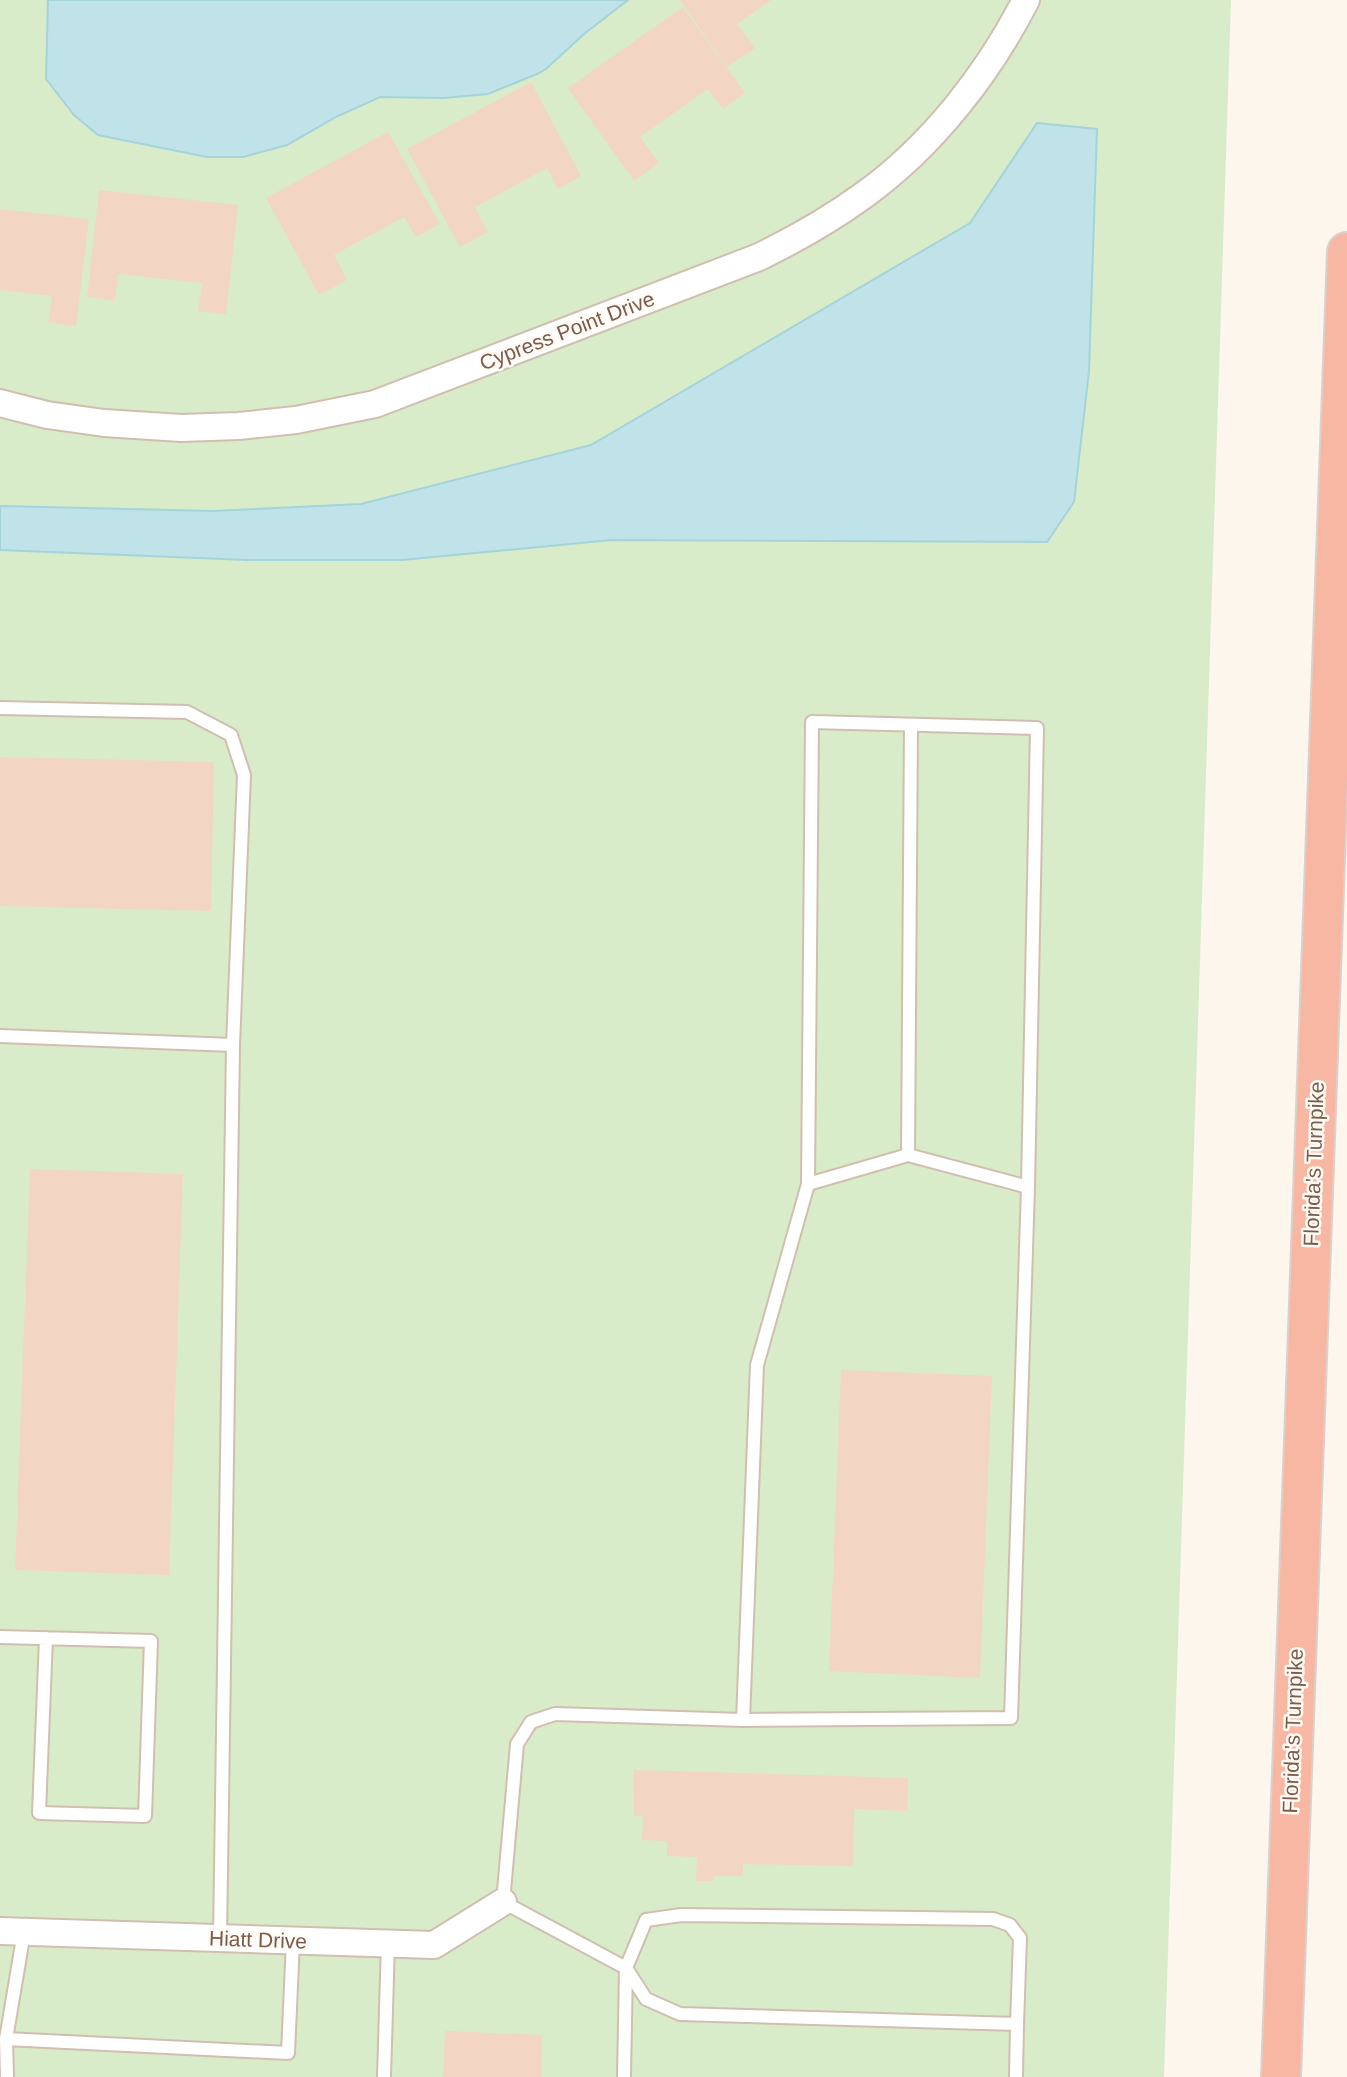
<svg xmlns="http://www.w3.org/2000/svg" width="1347" height="2077" font-family="Arial,sans-serif">
	<rect width="100%" height="100%" fill="#fdf6ec"/>
	<path fill="#d8ecc9" d="M0,0H1231L1164,2077H0Z"/>
	<g fill="#bfe3e8" stroke="#a5d3da" stroke-width="2">
		<path d="M48,0H628L584,34L546,69L537,74L488,94L444,98L380,97L336,117L287,145L243,157H207L98,135L74,115L46,79Z"/>
		<path d="M1037,123L1097,129L1089,371L1074,502L1047,542L612,540L402,560H247L0,550V506L213,511L361,504L591,445L970,223Z"/>
	</g>
	<g fill="#f3d5c3">
		<path d="M680,0H771L737,24L755,48L727,67Z"/>
		<path d="M683,7L745,93L723,109L708,89L640,137L659,163L634,181L568,88Z"/>
		<path d="M531,82L581,176L558,189L547,168L475,207L488,232L460,247L407,149Z"/>
		<path d="M388,132L440,224L416,237L404,217L334,255L347,280L319,295L266,198Z"/>
		<path d="M99,190L238,205L226,314L198,311L202,283L118,274L115,301L87,297Z"/>
		<path d="M0,209L89,219L76,326L48,322L52,296L0,290Z"/>
		<path d="M0,757L214,762L211,911L0,906Z"/>
		<path d="M30,1169L183,1174L169,1575L15,1570Z"/>
		<path d="M841,1370L992,1376L980,1678L829,1671Z"/>
		<path d="M634,1770L908,1778L907,1811L854,1809L853,1866L743,1864V1876H713V1881H696L697,1857L667,1856V1841L642,1840L643,1816H633Z"/>
		<path d="M445,2031L542,2035L541,2077H443Z"/>
	</g>
	<g fill="none" stroke-linecap="round" stroke-linejoin="round">
		<g stroke="#d1beb0" stroke-width="16">
			<g id="lane">
				<path d="M0,708L187,712L231,735L244,775L233,1045L0,1036"/>
				<path d="M908,1155L911,725"/>
				<path d="M808,1184L908,1155L1028,1187"/>
				<path d="M0,1637L151,1641L145,1816L39,1813L46,1638"/>
				<path d="M681,1915L993,1919L1010,1925L1020,1938L1017,2024L680,2014L646,1999L626,1968L646,1920Z"/>
				<path d="M24,1932L6,2039L288,2053L293,1941"/>
				<path d="M220,1939L233,1045"/>
				<path d="M6,2039L7,2077"/>
				<path d="M384,2077L388,1943"/>
				<path d="M624,2077L626,1968L503,1902L517,1744L531,1722L555,1714L743,1720L1011,1718L1028,1187L1037,728L812,722L808,1184L757,1365L743,1720"/>
				<path d="M1016,2077L1017,2024"/>
			</g>
		</g>
		<g stroke="#d1beb0" stroke-width="30">
			<g id="street">
				<path d="M0,403L47,415L104,423L181,428L239,426L296,420L375,404L759,257C796,239 831,219 864,195C932,146 988,74 1026,0"/>
				<path d="M0,1931L434,1945L503,1902"/>
			</g>
		</g>
		<g stroke="#dad1cd" stroke-width="42">
			<path id="highway" d="M1281,2077L1347,252"/>
		</g>
		<use href="#lane" stroke="#fff" stroke-width="12"/>
		<use href="#street" stroke="#fff" stroke-width="26"/>
		<use href="#highway" stroke="#f7b7a3" stroke-width="38"/>
	</g>
	<g text-anchor="middle" stroke-width="5" stroke-linejoin="round" paint-order="stroke">
		<g font-size="21" fill="#7a5c4d" stroke="#fffaf3">
			<text transform="translate(567 331) rotate(-21)" y="7">Cypress Point Drive</text>
			<text transform="translate(1314 1164) rotate(-88)" y="7">Florida's Turnpike</text>
			<text transform="translate(1293 1731) rotate(-88)" y="7">Florida's Turnpike</text>
			<text transform="translate(258 1940) rotate(2)" y="7">Hiatt Drive</text>
		</g>
	</g>
</svg>
